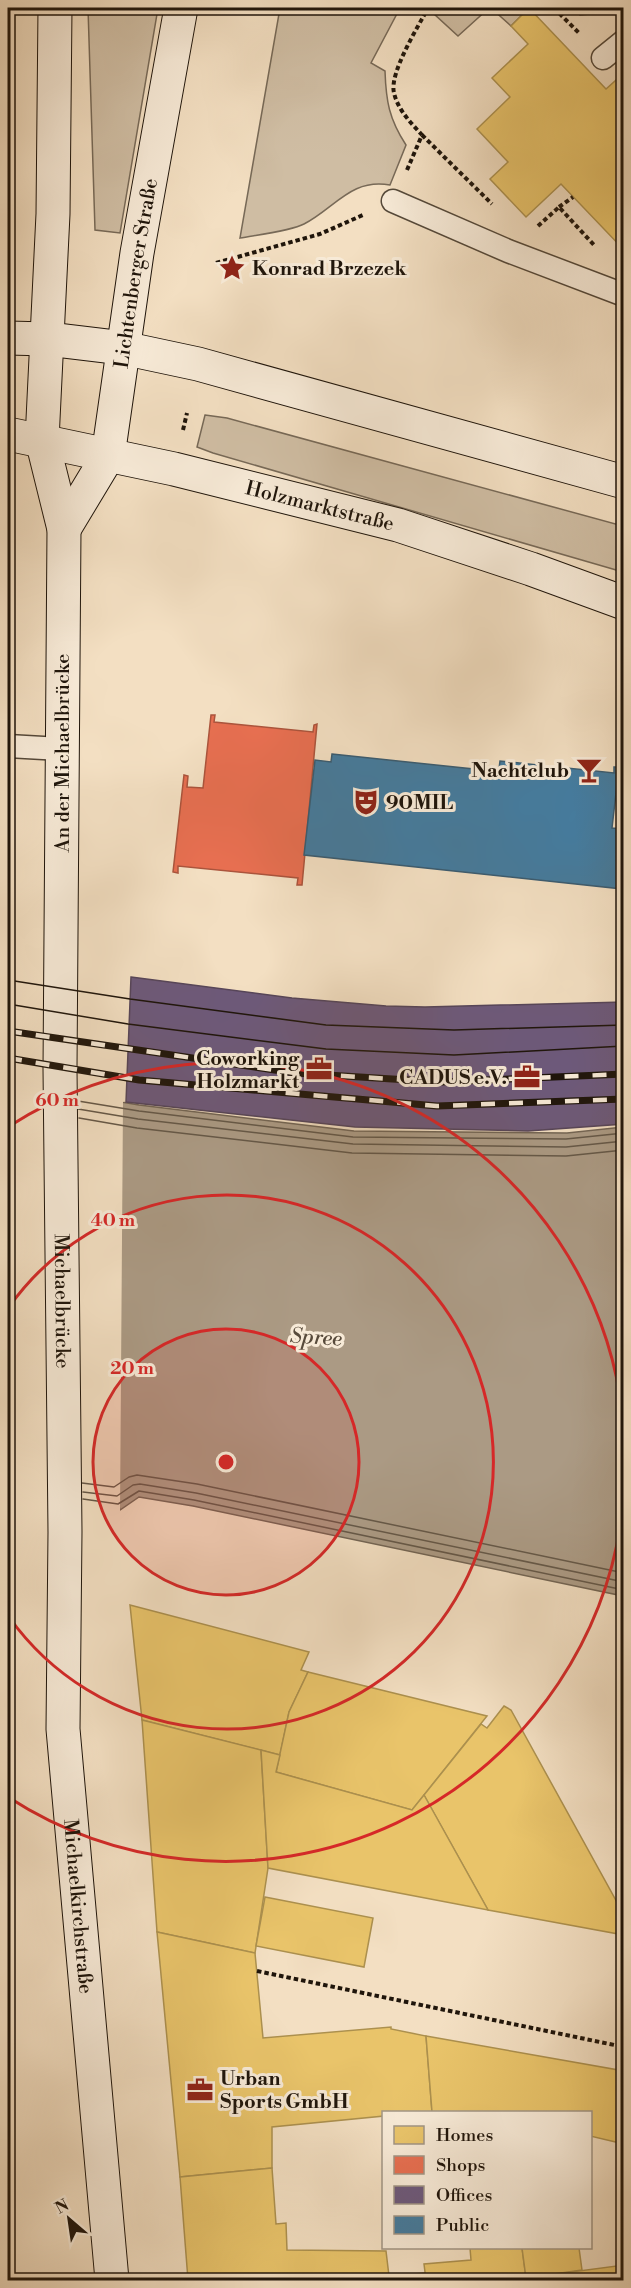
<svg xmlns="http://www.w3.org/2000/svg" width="631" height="2288" font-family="'Libre Bodoni',serif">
	<rect width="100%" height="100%" fill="#f3dfc2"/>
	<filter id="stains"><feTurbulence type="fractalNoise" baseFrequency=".00333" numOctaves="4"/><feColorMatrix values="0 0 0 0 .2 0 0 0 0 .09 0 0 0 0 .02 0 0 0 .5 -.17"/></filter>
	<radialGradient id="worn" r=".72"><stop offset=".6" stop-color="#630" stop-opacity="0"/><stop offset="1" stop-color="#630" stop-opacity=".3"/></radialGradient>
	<g fill="#cfbda3" stroke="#776957" stroke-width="1.5">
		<path d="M88,8H158L120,233L95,230Z"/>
		<path d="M280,8H400L371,63L385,71C386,101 389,119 406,145L390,185C351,178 335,208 304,224C291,231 256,235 240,238Z"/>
		<path d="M436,8H489L458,36L433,13Z"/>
		<path d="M491,8H529L511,26Z"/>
		<path d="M574,8H622L611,12L580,15Z"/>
		<path d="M205,415L227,418L623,526V572L213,453L197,447Z"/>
	</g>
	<path fill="#ab9a84" stroke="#736554" stroke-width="1.5" d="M8,1083L139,1105L354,1131L567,1133L623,1127V1596L193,1506L139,1497L120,1510Z"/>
	<path fill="#f3dfc2" d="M8,1080L126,1100L123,1102L120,1513L8,1498Z"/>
	<g fill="#e9c46a" stroke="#ac904e" stroke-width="1.5">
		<path d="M529,8L606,89L624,73V250L561,184L526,217L490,179L508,162L477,129L510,97L492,78L528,44L511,26Z"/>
		<path d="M130,1605L309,1652L301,1670L308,1672L289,1712L280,1755L142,1720Z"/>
		<path d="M308,1672L487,1716L412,1810L276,1772L289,1712Z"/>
		<path d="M504,1706L511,1710L624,1915V1935L488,1910L424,1795L481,1724L487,1728Z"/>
		<path d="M142,1720L261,1750L268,1868L255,1953L157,1932Z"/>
		<path d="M261,1750L280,1755L276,1772L412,1810L424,1795L488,1910L268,1868Z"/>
		<path d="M265,1897L373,1918L364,1967L256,1946Z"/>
		<path d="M157,1932L255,1953L263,2038L391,2027V2029L426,2036L432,2112H384V2116L272,2127V2168L180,2177Z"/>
		<path d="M426,2036L624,2071V2144L590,2136V2112H432Z"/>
		<path d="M272,2168L276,2224L286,2223L287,2250L386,2251L389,2276L425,2273L426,2280H188L180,2177Z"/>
		<path d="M470,2248H522L526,2278L502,2280H426L424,2264L471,2260Z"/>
		<path d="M522,2248H579L582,2270L526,2278Z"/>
		<path d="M624,2265V2280H502L526,2278Z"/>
	</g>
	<path fill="#e76f51" stroke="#ab543c" stroke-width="1.5" d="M211,715H215L214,722L313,732L314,725L317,724L302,885H297L298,878L178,866V873L173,872L184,775L188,776L187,787L203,788Z"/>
	<path fill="#6d597a" stroke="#564559" stroke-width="1.5" d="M131,977L292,998L386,1006L425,1007L624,1002V1124L528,1131L355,1127L126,1102Z"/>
	<path fill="#457b9d" stroke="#3a5c71" stroke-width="1.5" d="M332,754L483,770L482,775L498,777L500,761L614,773V767H619L612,828L624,829V897H621L622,889L304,855L315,760L331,762Z"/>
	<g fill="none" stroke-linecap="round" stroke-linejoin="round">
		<g stroke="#655848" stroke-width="1.5">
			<path d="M78,1101L139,1111L353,1137L566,1139L624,1133"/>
			<path d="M78,1109L138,1119L353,1144L566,1147L624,1141"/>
			<path d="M79,1118L137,1128L352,1153L566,1156L624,1150"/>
			<path d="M82,1483L114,1487L129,1477L137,1475L197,1484L624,1573"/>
			<path d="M83,1492L117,1496L133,1485L140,1484L196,1493L624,1582"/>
			<path d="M83,1499L118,1504L139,1491L194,1500L624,1590"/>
		</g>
		<g stroke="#544839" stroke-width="25">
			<g id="lane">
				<path d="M603,58L624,41"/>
				<path d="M393,201L508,251L624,295"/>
				<path d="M8,746L61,749"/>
			</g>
		</g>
		<g stroke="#1f150b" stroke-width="35">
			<g id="secondary">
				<path id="s1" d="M55,8L53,214L42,440L64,529L60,1069L65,1532L63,1729L112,2280"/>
				<path d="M8,338L48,339L123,348L198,364L624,482"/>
				<path id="s2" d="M8,434L174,469L398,525L531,569L624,603"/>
				<path id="s3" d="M64,529L108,456L137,253L181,8"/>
			</g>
		</g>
		<g stroke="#1f150b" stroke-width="4" stroke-dasharray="4.5 3" stroke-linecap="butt">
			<path d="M554,8L579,33"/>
			<path d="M422,135L492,204"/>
			<path d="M407,170L422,135C411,123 398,110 394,93C389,73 418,27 428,8"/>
			<path d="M559,207L573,197"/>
			<path d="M538,226L559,207L594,245"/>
			<path d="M216,263L320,234L363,215"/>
			<path d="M183,430L187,413"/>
			<path d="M257,1971L624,2047"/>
		</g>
		<use href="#lane" stroke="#f7ead7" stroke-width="22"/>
		<use href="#secondary" stroke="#f7ead7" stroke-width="33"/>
		<g stroke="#1f150b" stroke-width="1.5">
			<path d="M8,980L130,999L326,1025L454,1030L624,1025"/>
			<path d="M8,1004L128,1024L326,1049L454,1055L624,1046"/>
		</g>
		<g stroke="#1f150b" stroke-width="7">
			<g id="rail">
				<path d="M8,1031L295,1073L441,1082L624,1074"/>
				<path d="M8,1058L139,1080L437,1106L624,1099"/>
			</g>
		</g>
		<use href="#rail" stroke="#f7ead7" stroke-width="4.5" stroke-dasharray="14" stroke-linecap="butt"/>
	</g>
	<circle cx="226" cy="1462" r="133" fill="#d62828" fill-opacity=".12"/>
	<g fill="none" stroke="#d62828" stroke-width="3">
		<circle cx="226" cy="1462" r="133"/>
		<path d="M9 1307A267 267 0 1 1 9 1617"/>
		<path d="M623 1507A400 400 0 0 1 8 1797M8 1127A400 400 0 0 1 623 1417"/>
	</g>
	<defs>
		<g id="sight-bare" transform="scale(2.07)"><path d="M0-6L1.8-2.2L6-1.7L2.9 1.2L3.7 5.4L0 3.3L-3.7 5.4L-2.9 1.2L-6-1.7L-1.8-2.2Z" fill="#8f2418" stroke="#f7ead7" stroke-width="2.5" paint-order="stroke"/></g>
		<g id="bar-bare" transform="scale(2.07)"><path d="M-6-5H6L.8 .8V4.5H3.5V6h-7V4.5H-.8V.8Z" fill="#8f2418" stroke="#f7ead7" stroke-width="2.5" paint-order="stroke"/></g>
		<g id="theatre-bare" transform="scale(2.07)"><path d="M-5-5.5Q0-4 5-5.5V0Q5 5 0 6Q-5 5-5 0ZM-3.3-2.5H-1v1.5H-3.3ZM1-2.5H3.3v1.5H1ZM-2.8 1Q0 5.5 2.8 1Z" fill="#8f2418" stroke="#f7ead7" stroke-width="2.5" paint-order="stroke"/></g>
		<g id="office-bare" transform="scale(2.07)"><path d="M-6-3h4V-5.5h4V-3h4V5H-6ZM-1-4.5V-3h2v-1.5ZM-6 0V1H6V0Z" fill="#8f2418" stroke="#f7ead7" stroke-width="2.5" paint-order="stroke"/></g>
	</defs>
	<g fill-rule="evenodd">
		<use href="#sight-bare" x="232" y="268"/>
		<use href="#bar-bare" x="589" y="770"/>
		<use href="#theatre-bare" x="366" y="802"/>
		<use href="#office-bare" x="319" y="1069"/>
		<use href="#office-bare" x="527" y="1077"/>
		<use href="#office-bare" x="200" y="2090"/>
	</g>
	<g text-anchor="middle" stroke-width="6" stroke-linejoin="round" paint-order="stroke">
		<g font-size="20" font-weight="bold" fill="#1f150b" stroke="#f7ead7" text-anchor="start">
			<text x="252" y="275">Konrad Brzezek</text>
			<text x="569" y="777" text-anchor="end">Nachtclub</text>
			<text x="386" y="809">90MIL</text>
			<text x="299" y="1065" text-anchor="end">Coworking<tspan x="299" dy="23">Holzmarkt</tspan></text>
			<text x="507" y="1084" text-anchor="end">CADUS e.V.</text>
			<text x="220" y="2085">Urban<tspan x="220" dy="23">Sports GmbH</tspan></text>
		</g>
		<g font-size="20" fill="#1f150b" stroke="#f7ead7">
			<text dy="7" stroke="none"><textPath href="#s3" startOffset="270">Lichtenberger Straße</textPath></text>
			<text dy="7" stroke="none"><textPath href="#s2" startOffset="320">Holzmarktstraße</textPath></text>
			<text transform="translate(62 753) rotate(-90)" y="7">An der Michaelbrücke</text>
			<text dy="7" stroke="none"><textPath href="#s1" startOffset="1296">Michaelbrücke</textPath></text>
			<text dy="7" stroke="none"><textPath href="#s1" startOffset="1902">Michaelkirchstraße</textPath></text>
		</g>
		<g font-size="21" font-style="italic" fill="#574a3b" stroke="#f7ead7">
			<text transform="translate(316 1337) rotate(4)" y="7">Spree</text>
		</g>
	</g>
	<circle cx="226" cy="1462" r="9" fill="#d62828" stroke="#f7ead7" stroke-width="3"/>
	<g font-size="18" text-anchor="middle" font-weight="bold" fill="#d62828" stroke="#f7ead7" stroke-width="6" stroke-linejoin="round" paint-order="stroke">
		<text x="57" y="1106">60 m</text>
		<text x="113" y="1226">40 m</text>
		<text x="132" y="1374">20 m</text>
	</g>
	<rect width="631" height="2288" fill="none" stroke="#f3dfc2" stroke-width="30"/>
	<rect x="9" y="9" width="613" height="2270" fill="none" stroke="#1f150b" stroke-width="3"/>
	<rect x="15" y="15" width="601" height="2258" fill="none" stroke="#1f150b" stroke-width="1.5"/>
	<rect x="382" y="2111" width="210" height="138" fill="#f7ead7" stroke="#a19585" stroke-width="1.5"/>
	<rect x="394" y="2126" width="30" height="18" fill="#e9c46a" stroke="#a19585" stroke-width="1.5"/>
	<text x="436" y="2141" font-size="18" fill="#1f150b">Homes</text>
	<rect x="394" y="2156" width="30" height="18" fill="#e76f51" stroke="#a19585" stroke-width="1.5"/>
	<text x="436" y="2171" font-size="18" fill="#1f150b">Shops</text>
	<rect x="394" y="2186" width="30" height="18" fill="#6d597a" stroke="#a19585" stroke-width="1.5"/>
	<text x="436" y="2201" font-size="18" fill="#1f150b">Offices</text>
	<rect x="394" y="2216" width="30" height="18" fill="#457b9d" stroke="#a19585" stroke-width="1.5"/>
	<text x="436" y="2231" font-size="18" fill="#1f150b">Public</text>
	<g transform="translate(69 2219) rotate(331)" stroke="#f7ead7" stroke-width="4.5" paint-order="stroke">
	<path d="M0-4.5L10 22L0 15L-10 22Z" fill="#1f150b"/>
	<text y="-9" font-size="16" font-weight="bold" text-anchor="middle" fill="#1f150b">N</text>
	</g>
	<rect width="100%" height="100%" filter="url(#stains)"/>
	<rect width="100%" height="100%" fill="url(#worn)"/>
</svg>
